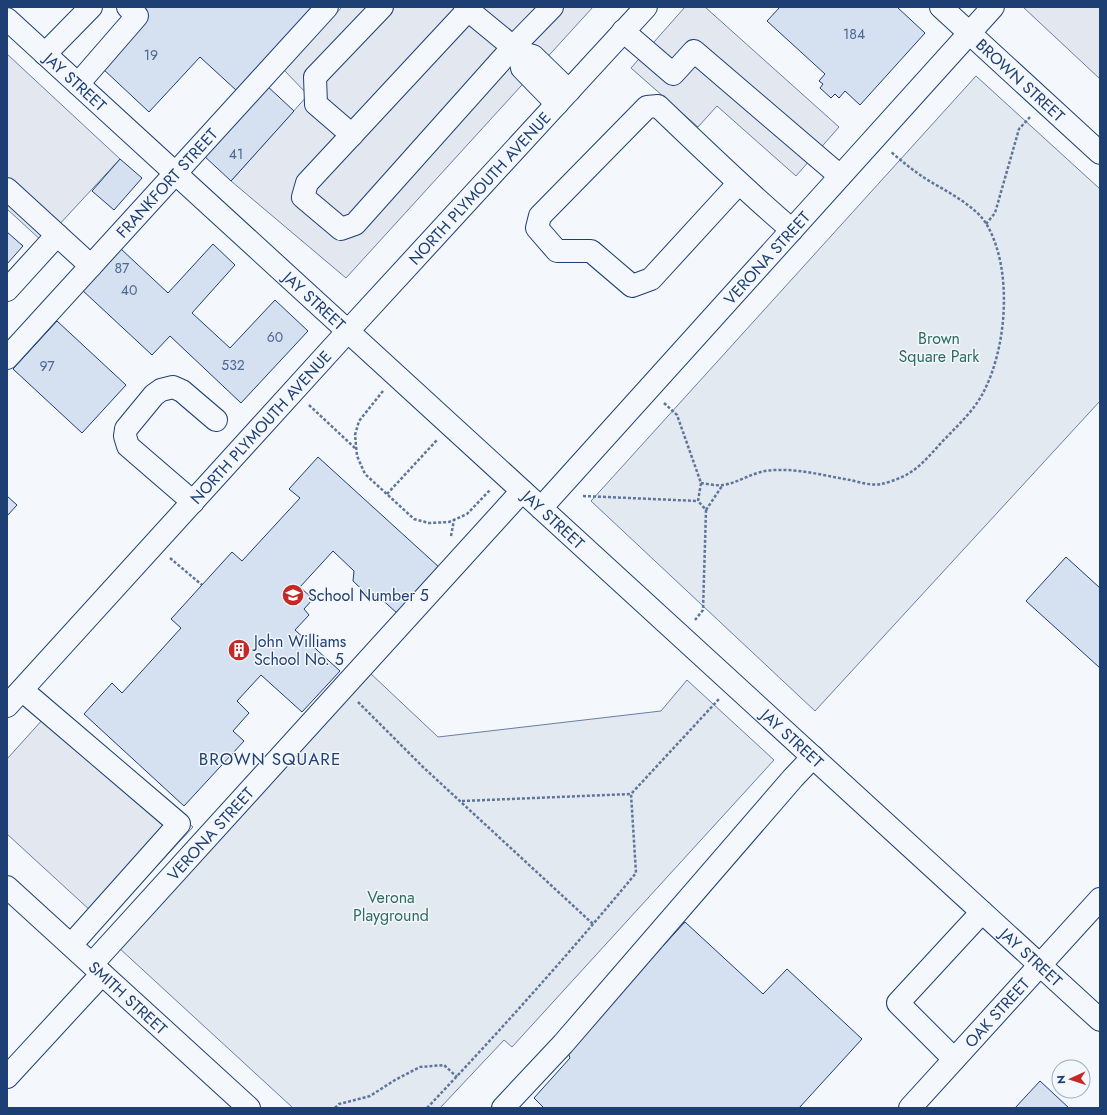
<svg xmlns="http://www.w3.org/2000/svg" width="1107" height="1115" font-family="Jost,sans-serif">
	<rect width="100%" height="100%" fill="#f4f7fb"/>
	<g fill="#e3e9f0" stroke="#687fa3">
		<path d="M976,76L1100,189V401L815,711L591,501Z"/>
		<path d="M369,672L438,737L661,711L687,680L774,760L512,1047L504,1040L440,1108H293L118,947Z"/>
	</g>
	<g fill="#e3e8f0" stroke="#687fa3">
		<path d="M342,7H593L346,278L231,181L308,95L284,70Z"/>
		<path d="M685,7H705L839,127L796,176L717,106L698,127L631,68Z"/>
		<path d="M1023,7H1100V79Z"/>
		<path d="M7,54L120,159L43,242L7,209Z"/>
		<path d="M53,708L193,827L104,923L7,834V759Z"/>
	</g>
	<g fill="#d5e0f0" stroke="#1d3f73">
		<path d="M136,7H315L237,91L200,57L149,112L102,68L148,18Z"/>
		<path d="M780,7H897L925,33L860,105L845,91L839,98L835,94L831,98L820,88L823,84L819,81L825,74L767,21Z"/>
		<path d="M265,84L294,111L231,181L202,154Z"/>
		<path d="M120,159L142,178L114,210L92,191Z"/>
		<path d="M7,232L23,246L7,264Z"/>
		<path d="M213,244L235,265L192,313L230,348L275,300L308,331L241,403L170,336L152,355L81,289L120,248L168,293Z"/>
		<path d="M57,321L126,385L82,433L13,369Z"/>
		<path d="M318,457L440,568L398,614L378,596L370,597L353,581L354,571L333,551L300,587L313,599L304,609L309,615L295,630L340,671L302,712L261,675L237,701L249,713L233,731L244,741L184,806L84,714L112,683L122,693L181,628L171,619L232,552L242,561L300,498L289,489Z"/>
		<path d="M7,496L17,505L7,516Z"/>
		<path d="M1066,557L1100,588V668L1026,601Z"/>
		<path d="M685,922L763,994L787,969L862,1039L799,1108H544L534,1098L570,1058L567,1050Z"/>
		<path d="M1040,1081L1069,1108H1015Z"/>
	</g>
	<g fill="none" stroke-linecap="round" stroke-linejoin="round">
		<g stroke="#1d3f73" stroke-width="24">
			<g id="minor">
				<path d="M465,7L468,10L513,47L355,224L341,229L303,197L307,183L468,10L471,7"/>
				<path id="s1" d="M7,19L1100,1020"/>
				<path d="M623,31L673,74L694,51L840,176"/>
				<path d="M519,52L513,47L552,7"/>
				<path d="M45,54L91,7"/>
				<path d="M78,84L137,16L128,7"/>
				<path d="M557,104L522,68L519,52L533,56L569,91"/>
				<path d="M352,135L316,104L315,77L382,7"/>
				<path d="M739,183L651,279L632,286L591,251H557L537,228L540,216L647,107L658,106C702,148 746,191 792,230"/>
				<path d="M7,189L91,266"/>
				<path d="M7,290L57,235"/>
				<path id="s2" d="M7,358L327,7"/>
				<path d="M193,502L128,446L125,436L126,429L154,395L161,390L173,387L182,391L216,420"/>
				<path id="s3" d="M541,508L993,7"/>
				<path d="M22,690L179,824L71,945"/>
				<path id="s4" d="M7,706L348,331L646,7"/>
				<path id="s5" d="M7,887L249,1108"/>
				<path id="s6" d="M92,964L522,491"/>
				<path d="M954,1059L898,1003L982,912"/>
				<path d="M7,1077L102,974"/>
				<path d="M503,1108L563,1044L793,778L813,757"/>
				<path id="s7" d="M910,1108L1100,899"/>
			</g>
		</g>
		<g stroke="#1d3f73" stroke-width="24">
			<g id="major">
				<path id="s8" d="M941,7L1100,153"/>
			</g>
		</g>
		<g stroke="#5e769c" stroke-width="2.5" stroke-dasharray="3 2" stroke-linecap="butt">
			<path d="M986,224L995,213L1019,129L1030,117"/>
			<path d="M383,391L359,421L355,435L357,456L365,474L414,519L429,523L449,522L467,514L490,490"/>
			<path d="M664,403L677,415L701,483L698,501L706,510L703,610L695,620"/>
			<path d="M309,405L356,449"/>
			<path d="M701,483C708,484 717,486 723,485C742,482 754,470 776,470C801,469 826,476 850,480C859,482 871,486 881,484C887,483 895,480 902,477C918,470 929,456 941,443C956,427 973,412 983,393C1007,348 1013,270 987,225C977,207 948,192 931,182C916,173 904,163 891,152"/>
			<path d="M387,494L437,440"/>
			<path d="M583,496L698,501"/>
			<path d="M706,510L722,486"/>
			<path d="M451,536L454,520"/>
			<path d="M170,558L202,585"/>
			<path d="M358,702L423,767L593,924"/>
			<path d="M462,801L631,794"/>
			<path d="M335,1108L339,1104L370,1096L395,1080L420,1067L444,1065L457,1077"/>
			<path d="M427,1108C499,1032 569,954 636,873L631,794L719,699"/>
		</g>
		<use href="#minor" stroke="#f4f7fb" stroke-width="22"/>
		<use href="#major" stroke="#f4f7fb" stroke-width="22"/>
	</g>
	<defs>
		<g id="school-disc" transform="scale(1.15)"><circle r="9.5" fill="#c62828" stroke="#f4f7fb"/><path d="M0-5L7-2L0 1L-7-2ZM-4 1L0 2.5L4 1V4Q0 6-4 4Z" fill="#fff"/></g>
		<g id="building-disc" transform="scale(1.15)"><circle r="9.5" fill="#c62828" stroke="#f4f7fb"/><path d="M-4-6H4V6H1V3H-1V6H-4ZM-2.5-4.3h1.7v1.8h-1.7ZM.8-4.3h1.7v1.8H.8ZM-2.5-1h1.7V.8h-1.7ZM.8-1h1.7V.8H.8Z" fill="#fff"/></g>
	</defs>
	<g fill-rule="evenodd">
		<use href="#school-disc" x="293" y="595"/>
		<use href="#building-disc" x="239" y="650"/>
	</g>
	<g text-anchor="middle" stroke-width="3" stroke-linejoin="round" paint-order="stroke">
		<g font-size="14" fill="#4b6792">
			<text x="854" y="39">184</text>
			<text x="151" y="60">19</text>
			<text x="236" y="159">41</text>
			<text x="122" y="273">87</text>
			<text x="129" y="295">40</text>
			<text x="275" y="342">60</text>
			<text x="233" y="370">532</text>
			<text x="47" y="371">97</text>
		</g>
		<g font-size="16" fill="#1d3f73" stroke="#f4f7fb">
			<text dy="6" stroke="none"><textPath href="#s8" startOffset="108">BROWN STREET</textPath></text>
			<text dy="6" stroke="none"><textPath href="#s1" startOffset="93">JAY STREET</textPath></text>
			<text dy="6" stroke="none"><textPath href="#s2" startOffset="237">FRANKFORT STREET</textPath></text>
			<text dy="6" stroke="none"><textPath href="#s4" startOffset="701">NORTH PLYMOUTH AVENUE</textPath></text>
			<text dy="6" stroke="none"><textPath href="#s3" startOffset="337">VERONA STREET</textPath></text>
			<text dy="6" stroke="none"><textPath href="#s1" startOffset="417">JAY STREET</textPath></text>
			<text dy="6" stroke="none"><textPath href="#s4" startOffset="377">NORTH PLYMOUTH AVENUE</textPath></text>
			<text dy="6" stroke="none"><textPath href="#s1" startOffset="741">JAY STREET</textPath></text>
			<text dy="6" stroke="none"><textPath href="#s1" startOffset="1065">JAY STREET</textPath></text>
			<text dy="6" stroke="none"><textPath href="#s6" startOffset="176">VERONA STREET</textPath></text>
			<text dy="6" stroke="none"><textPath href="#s1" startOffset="1389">JAY STREET</textPath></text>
			<text dy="6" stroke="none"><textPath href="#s5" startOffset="164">SMITH STREET</textPath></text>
			<text dy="6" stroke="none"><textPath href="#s7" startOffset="129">OAK STREET</textPath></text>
		</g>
		<g font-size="16" fill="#2c6c60" stroke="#f4f7fb">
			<text x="939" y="344">Brown<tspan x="939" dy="18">Square Park</tspan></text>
			<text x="391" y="903">Verona<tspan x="391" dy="18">Playground</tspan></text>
		</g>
		<g font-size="16" fill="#1d3f73" stroke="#f4f7fb" text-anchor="start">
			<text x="308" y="601">School Number 5</text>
			<text x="254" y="647">John Williams<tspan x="254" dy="18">School No. 5</tspan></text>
		</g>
		<g font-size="17" letter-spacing="1" fill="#1d3f73" stroke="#f4f7fb">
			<text x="270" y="765">BROWN SQUARE</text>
		</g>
	</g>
	<rect width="1107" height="1115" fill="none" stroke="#1d3f73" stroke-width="16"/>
	<g transform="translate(1071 1079) rotate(267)"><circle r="19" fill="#f4f7fb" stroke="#9eadc5"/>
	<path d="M0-3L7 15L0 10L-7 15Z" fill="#c62828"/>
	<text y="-6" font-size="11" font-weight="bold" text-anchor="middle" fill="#1d3f73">N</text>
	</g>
</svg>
